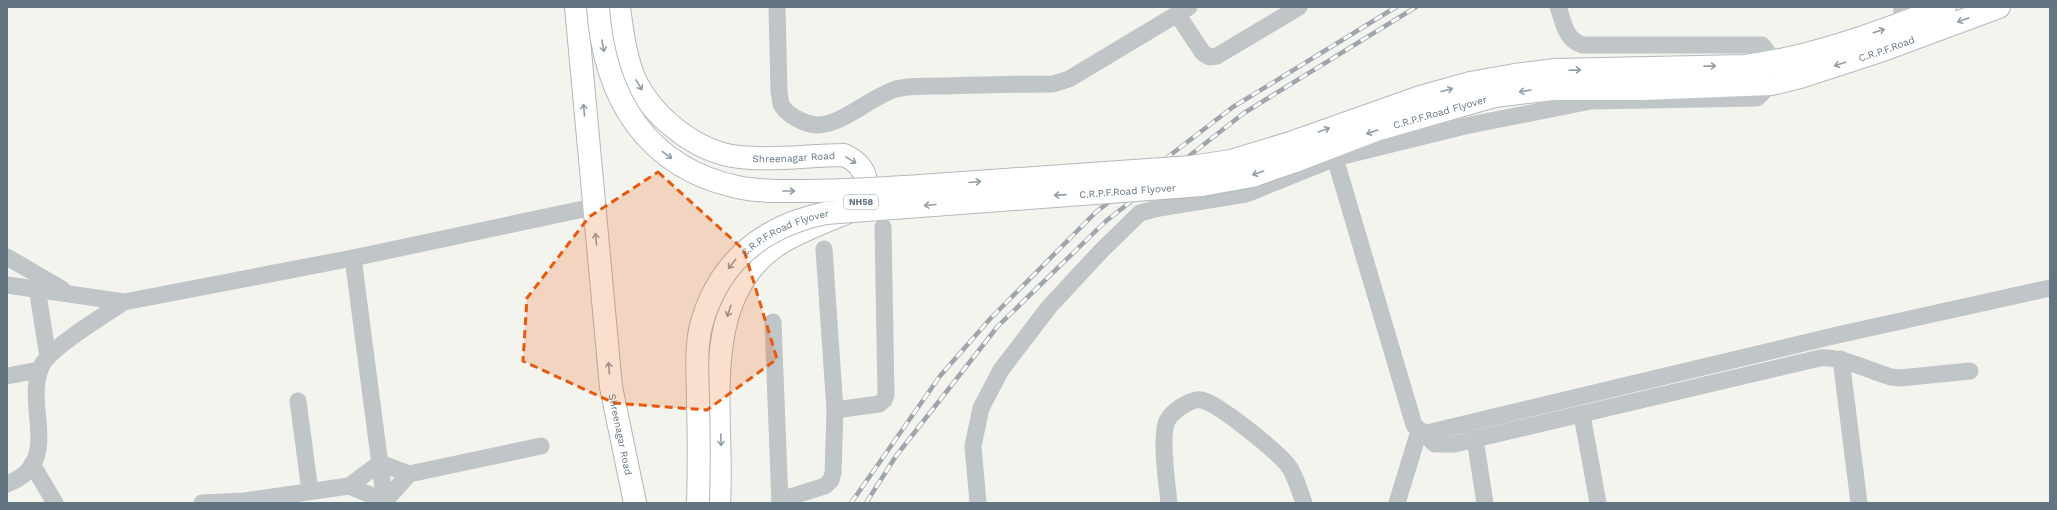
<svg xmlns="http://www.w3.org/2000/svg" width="2057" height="510" font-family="'Work Sans',sans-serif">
	<rect width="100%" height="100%" fill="#f4f4ef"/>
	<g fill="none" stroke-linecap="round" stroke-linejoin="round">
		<g stroke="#b3b8bb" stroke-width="24">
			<g id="major">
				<path d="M1287,144L1420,97L1470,83L1515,75L1555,70L1745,66C1814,57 1880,32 1945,7"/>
				<path id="s1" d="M1295,161L1376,130L1495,96L1553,89H1642L1771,84L1800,77L1883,50L1999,7"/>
			</g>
		</g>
		<g stroke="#b3b7b9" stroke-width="24">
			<g id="highway">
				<path id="s2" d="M576,7L611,387L635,503"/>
				<path id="s3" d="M619,7C622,30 625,54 633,75C650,116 697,153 740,157C775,161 809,155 844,155C871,167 873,193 851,211C829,220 805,229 784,241C694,293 725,417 719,503"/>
			</g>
		</g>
		<g stroke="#c0c5c7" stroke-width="17">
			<path d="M777,7L779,92C780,96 780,100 781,104C786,115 805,124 816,125C841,126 870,97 896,89C911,85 931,86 947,86C982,85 1018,84 1053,84L1069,79L1189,7"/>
			<path d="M1177,14L1203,53L1210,57L1217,56L1299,7"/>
			<path d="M1901,24L1902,7"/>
			<path d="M1335,158L1414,425L1435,444H1455L1475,439L1820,358C1840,356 1871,371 1891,377L1900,378L1970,371"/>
			<path d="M7,257L62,289"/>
			<path d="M353,258L385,503"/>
			<path d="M7,285L124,302L353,258L593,207"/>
			<path d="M37,288L48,357"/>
			<path d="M773,322L780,503"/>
			<path d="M1841,359L1859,503"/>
			<path d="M7,376L39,370"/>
			<path d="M298,401L310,491"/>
			<path d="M835,410L879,404L884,400L886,395L883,227"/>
			<path d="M1582,415L1598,503"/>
			<path d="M1419,431L1427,433L1833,336L2050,288"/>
			<path d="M1475,439L1485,503"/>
			<path d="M32,464L55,503"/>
			<path d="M7,484C65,462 22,405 42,365C51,347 105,315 124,302"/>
			<path d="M349,486L385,501L409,474L541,446"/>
			<path d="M780,500L825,486L831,480L833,473L835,410L824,249"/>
			<path d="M202,503L244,501L349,486L380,463L409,474"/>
			<path d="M978,503L973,446L981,408L1001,370L1049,307L1102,250L1140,213L1159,208L1246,194L1335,158L1465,126L1591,101L1757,98L1771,84L1775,62L1762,45H1583C1565,40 1564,23 1558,7"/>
			<path d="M1169,503C1167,484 1160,437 1167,421C1172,411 1191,398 1202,400C1219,404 1275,450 1287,464C1296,475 1299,490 1304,503"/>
			<path d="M1397,503L1419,431"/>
		</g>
		<use href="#major" stroke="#fff" stroke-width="22"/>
		<use href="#highway" stroke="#fff" stroke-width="22"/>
		<g stroke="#9fa6ab" stroke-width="4.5">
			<g id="rail">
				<path d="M851,503L940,376L990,319L1096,212L1233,107L1396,7"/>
				<path d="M866,503L896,456L998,326L1106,221L1244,113L1416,7"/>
			</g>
		</g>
		<use href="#rail" stroke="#fff" stroke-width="3" stroke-dasharray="9" stroke-linecap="butt"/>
		<g stroke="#b3b8bb" stroke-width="24" stroke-linecap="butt">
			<g id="major-bridge">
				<path d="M598,7C604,96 645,167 737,187C759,192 782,191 804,191C857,191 910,187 963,183C1039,177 1115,173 1191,167L1231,161L1287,144"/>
				<path id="s4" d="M698,503C699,470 699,436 698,402C698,378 695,350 701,326C718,262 763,226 826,213L1202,185L1252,176L1295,161"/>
			</g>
		</g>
		<use href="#major-bridge" stroke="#fff" stroke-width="22"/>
	</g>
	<defs><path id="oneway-shaft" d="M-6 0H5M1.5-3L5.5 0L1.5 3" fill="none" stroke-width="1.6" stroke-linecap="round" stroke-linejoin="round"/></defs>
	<g stroke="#919ea7">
		<use href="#oneway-shaft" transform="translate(1963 20) rotate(160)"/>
		<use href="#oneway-shaft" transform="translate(1879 31) rotate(-18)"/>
		<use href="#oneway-shaft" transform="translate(603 46) rotate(80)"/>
		<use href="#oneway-shaft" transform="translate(1840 64) rotate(162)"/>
		<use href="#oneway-shaft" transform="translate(1710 66) rotate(-1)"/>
		<use href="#oneway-shaft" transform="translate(1575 70) rotate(-2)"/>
		<use href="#oneway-shaft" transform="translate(639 85) rotate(58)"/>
		<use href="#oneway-shaft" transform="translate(1447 90) rotate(-15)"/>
		<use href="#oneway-shaft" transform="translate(1525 91) rotate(171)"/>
		<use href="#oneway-shaft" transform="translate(584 110) rotate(-95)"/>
		<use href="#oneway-shaft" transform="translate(1324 130) rotate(-20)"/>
		<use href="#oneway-shaft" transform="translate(1372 132) rotate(161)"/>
		<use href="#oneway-shaft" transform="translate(667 155) rotate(36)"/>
		<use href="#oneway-shaft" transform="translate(851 160) rotate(31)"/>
		<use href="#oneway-shaft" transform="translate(1258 173) rotate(161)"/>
		<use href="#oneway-shaft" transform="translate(975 182) rotate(-5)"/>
		<use href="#oneway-shaft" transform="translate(789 191)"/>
		<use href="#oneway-shaft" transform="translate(1060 195) rotate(176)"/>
		<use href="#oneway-shaft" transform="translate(930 205) rotate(175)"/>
		<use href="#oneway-shaft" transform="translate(596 239) rotate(-96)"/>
		<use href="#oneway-shaft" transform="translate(732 264) rotate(129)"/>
		<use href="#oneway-shaft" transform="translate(729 311) rotate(108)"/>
		<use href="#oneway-shaft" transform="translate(609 368) rotate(-95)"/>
		<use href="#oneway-shaft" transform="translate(721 440) rotate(88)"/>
	</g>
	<path fill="#e8590c" fill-opacity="0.2" stroke="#e8590c" stroke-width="3" stroke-dasharray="8 5" stroke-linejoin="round" d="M658,172L744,250L777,359L707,410L614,403L523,361L527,298L589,217Z"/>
	<g text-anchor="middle" stroke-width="4" stroke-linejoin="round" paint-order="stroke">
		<rect fill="#fff" stroke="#919ea7" stroke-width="1" x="844" y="195" width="34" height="14" rx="3"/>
		<g font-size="9" font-weight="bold" fill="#627581">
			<text x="861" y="205">NH58</text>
		</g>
		<g font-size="10" fill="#627581" stroke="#fff">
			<text dy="4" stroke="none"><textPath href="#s1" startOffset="608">C.R.P.F.Road</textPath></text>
			<text dy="4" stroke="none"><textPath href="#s1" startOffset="153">C.R.P.F.Road Flyover</textPath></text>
			<text dy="4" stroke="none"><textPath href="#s3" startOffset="264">Shreenagar Road</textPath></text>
			<text dy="4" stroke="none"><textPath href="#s4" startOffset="658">C.R.P.F.Road Flyover</textPath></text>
			<text dy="4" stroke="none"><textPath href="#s4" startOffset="310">C.R.P.F.Road Flyover</textPath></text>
			<text dy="4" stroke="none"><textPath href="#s2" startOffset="430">Shreenagar Road</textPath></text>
		</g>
	</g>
	<rect width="2057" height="510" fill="none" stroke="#627581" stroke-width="16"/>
</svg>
